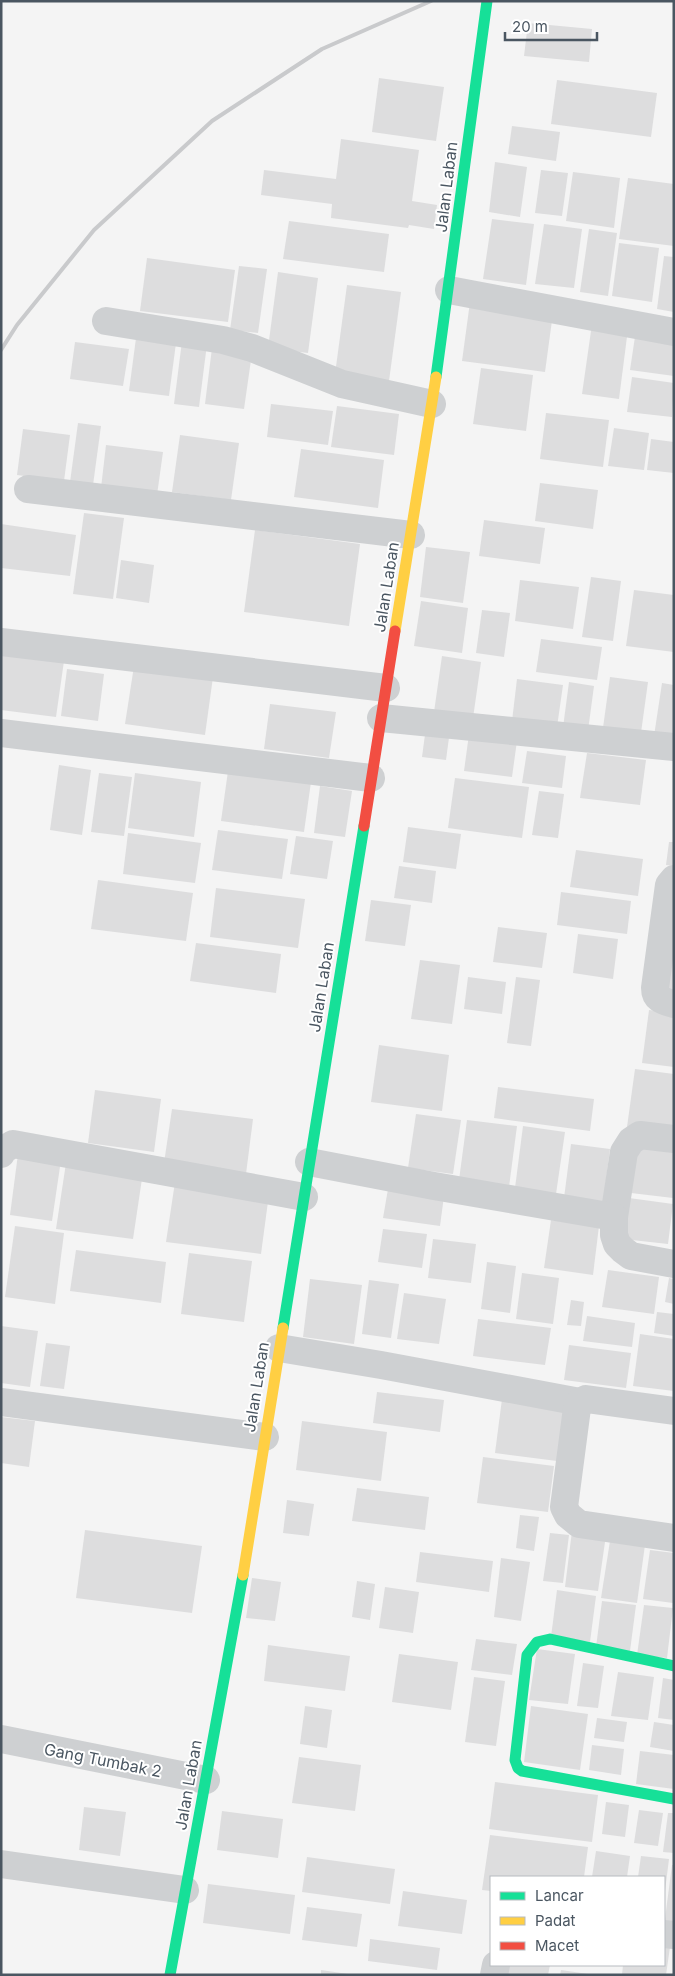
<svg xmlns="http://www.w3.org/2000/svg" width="675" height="1976" font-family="Inter,sans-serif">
	<rect width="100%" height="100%" fill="#f4f4f4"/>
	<g fill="#ddddde">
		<path d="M528,23L592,29L589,62L524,56Z"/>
		<path d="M379,78L444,87L436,141L372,132Z"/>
		<path d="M557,80L657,93L651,137L551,124Z"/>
		<path d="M512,126L560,132L556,161L508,154Z"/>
		<path d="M341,139L419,150L412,201L437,205L434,229L409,225L408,228L331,218L332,204L261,195L264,170L336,179Z"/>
		<path d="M495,162L527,167L520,217L489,212Z"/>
		<path d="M541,170L568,173L562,216L535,213Z"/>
		<path d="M573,172L620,178L614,228L566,221Z"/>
		<path d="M628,178L674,184V246L619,239Z"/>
		<path d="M492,219L534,224L526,285L483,279Z"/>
		<path d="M289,221L389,234L384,272L283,259Z"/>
		<path d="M544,224L582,229L574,288L535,284Z"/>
		<path d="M589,229L617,233L608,296L580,292Z"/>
		<path d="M619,243L659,248L652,302L612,296Z"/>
		<path d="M664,256L674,257V312L657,309Z"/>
		<path d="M147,258L235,270L228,322L140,311Z"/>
		<path d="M239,266L267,269L258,333L230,330Z"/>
		<path d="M278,272L318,278L308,353L268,348Z"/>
		<path d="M347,285L401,292L389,381L335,374Z"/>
		<path d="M470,302L553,313L545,372L462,361Z"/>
		<path d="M592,324L628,329L619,399L582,394Z"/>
		<path d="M636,330L674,335V376L630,370Z"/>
		<path d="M136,338L176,343L169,396L129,391Z"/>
		<path d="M182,341L207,344L199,407L174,404Z"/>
		<path d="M75,342L129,349L123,386L70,379Z"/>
		<path d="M212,348L252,353L244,409L205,404Z"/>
		<path d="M481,368L533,375L526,431L473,424Z"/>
		<path d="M632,377L674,383L672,417L627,412Z"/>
		<path d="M271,404L333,411L328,445L267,437Z"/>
		<path d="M337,406L399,414L394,455L331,447Z"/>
		<path d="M546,413L609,420L603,467L540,459Z"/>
		<path d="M78,423L101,426L93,485L70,482Z"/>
		<path d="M614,428L649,433L644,470L608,466Z"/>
		<path d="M23,429L70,435L64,481L17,475Z"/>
		<path d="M180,435L239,443L231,500L172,492Z"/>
		<path d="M651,439L674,442V473L647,470Z"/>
		<path d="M106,445L163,452L157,495L101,488Z"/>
		<path d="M301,449L384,460L378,508L294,497Z"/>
		<path d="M540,483L598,490L593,529L535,521Z"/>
		<path d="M84,513L124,518L113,599L73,594Z"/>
		<path d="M484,520L545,528L540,564L479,556Z"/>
		<path d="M1,524L76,535L70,576L1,568Z"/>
		<path d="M255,530L360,544L349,626L244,612Z"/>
		<path d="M426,547L470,552L463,603L420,597Z"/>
		<path d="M121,560L154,565L149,603L116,598Z"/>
		<path d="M591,577L621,581L613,641L582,637Z"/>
		<path d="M520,580L579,587L573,629L515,621Z"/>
		<path d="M634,590L674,595V652L626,646Z"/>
		<path d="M421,601L468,608L462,653L414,646Z"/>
		<path d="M482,610L510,613L504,657L476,653Z"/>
		<path d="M541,639L602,647L597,680L536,672Z"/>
		<path d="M1,653L64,661L56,717L1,710Z"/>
		<path d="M442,656L481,662L472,725L433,719Z"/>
		<path d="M134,666L213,677L205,735L125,724Z"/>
		<path d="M67,669L104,674L98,721L61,716Z"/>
		<path d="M610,677L648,682L640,740L602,735Z"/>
		<path d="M517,679L563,685L557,727L512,721Z"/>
		<path d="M569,682L594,686L587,738L562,735Z"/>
		<path d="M662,683L674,685V738L654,736Z"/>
		<path d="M270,704L336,712L329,758L264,749Z"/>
		<path d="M426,727L450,730L446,760L422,757Z"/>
		<path d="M469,734L517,741L512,777L464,771Z"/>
		<path d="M527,751L566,756L562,788L522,783Z"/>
		<path d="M587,753L646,760L640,805L580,798Z"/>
		<path d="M59,765L91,770L82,835L50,830Z"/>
		<path d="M228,771L311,782L304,832L221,821Z"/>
		<path d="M99,773L132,777L124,836L91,832Z"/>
		<path d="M135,773L201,782L194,837L128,828Z"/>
		<path d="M455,778L529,787L522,838L448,828Z"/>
		<path d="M320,786L352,791L345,837L314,833Z"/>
		<path d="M539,791L564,794L558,838L532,835Z"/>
		<path d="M408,827L461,834L456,869L403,862Z"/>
		<path d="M218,830L288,839L282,879L212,870Z"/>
		<path d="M128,833L201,843L195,883L123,874Z"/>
		<path d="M296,836L333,841L327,879L290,874Z"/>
		<path d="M669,842H674V866L666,865Z"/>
		<path d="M576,850L643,859L638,896L570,887Z"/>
		<path d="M399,866L436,871L432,903L394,898Z"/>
		<path d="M98,880L193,893L186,941L91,929Z"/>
		<path d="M216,888L305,899L298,948L210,937Z"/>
		<path d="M561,892L631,901L627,934L557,925Z"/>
		<path d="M371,900L411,905L405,946L365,941Z"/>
		<path d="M498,927L547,933L542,968L493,962Z"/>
		<path d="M578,934L618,939L613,979L573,973Z"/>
		<path d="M674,941V993L663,992Z"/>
		<path d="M196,943L281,954L276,993L190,981Z"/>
		<path d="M420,960L460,965L452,1024L411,1019Z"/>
		<path d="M468,977L506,982L502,1014L464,1009Z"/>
		<path d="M516,977L540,980L531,1046L507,1043Z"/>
		<path d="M649,1010L674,1013V1067L642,1063Z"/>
		<path d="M379,1045L449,1055L442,1111L371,1102Z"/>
		<path d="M635,1069L674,1074V1133L627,1127Z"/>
		<path d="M498,1087L594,1099L590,1131L494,1118Z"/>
		<path d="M95,1090L161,1099L154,1152L88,1143Z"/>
		<path d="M172,1109L253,1119L246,1174L164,1163Z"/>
		<path d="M416,1114L461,1120L453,1174L408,1168Z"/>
		<path d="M467,1120L517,1126L509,1187L459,1180Z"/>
		<path d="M523,1126L565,1132L556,1194L515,1188Z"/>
		<path d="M571,1144L610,1149L603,1204L564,1198Z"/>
		<path d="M638,1145L674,1149L673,1198L631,1193Z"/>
		<path d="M18,1154L61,1160L52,1221L10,1215Z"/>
		<path d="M66,1163L143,1172L133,1239L56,1229Z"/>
		<path d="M175,1182L269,1194L261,1254L166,1242Z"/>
		<path d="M388,1189L444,1196L440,1226L383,1218Z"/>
		<path d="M629,1198L673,1204L668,1244L623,1239Z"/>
		<path d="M551,1220L599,1226L593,1275L544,1268Z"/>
		<path d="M15,1226L64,1233L55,1304L5,1297Z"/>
		<path d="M383,1229L427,1234L422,1268L378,1262Z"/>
		<path d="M433,1239L476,1244L471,1283L428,1278Z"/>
		<path d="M76,1250L166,1262L161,1303L70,1291Z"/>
		<path d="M189,1253L252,1261L244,1322L181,1314Z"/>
		<path d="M487,1262L516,1266L510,1313L481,1309Z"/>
		<path d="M608,1270L659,1277L654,1314L602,1307Z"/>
		<path d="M522,1273L559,1278L553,1324L516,1319Z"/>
		<path d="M669,1278L674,1279V1304L665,1302Z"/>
		<path d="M310,1279L362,1285L354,1344L303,1337Z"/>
		<path d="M369,1280L399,1284L391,1338L362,1334Z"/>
		<path d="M404,1293L446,1299L439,1344L397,1339Z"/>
		<path d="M571,1300L584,1302L581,1326L567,1325Z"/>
		<path d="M657,1312L674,1314V1336L654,1333Z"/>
		<path d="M587,1316L635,1323L632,1347L583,1341Z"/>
		<path d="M478,1319L551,1328L545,1365L473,1356Z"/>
		<path d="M1,1326L38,1331L30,1387L1,1383Z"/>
		<path d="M640,1334L674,1339V1391L633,1386Z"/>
		<path d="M46,1343L70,1346L64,1389L40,1386Z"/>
		<path d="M569,1345L631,1353L626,1388L564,1380Z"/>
		<path d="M377,1392L444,1400L440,1432L373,1423Z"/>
		<path d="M502,1399L564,1407L557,1461L495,1453Z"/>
		<path d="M1,1417L35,1421L29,1467L1,1463Z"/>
		<path d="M302,1421L387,1432L381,1481L296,1470Z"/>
		<path d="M483,1457L554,1466L548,1512L477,1503Z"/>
		<path d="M357,1488L429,1497L425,1530L352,1521Z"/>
		<path d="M287,1500L314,1504L309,1536L283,1533Z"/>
		<path d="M520,1515L539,1517L534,1551L516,1548Z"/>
		<path d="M85,1530L202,1546L192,1613L76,1598Z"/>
		<path d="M572,1531L606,1535L598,1591L565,1587Z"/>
		<path d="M550,1533L569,1535L563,1583L543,1581Z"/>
		<path d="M610,1541L645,1545L637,1603L601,1598Z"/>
		<path d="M650,1550L674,1553L673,1603L643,1599Z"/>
		<path d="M420,1552L493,1561L489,1592L416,1582Z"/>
		<path d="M501,1558L530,1562L521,1621L494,1617Z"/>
		<path d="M252,1578L281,1582L275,1621L246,1618Z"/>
		<path d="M357,1581L375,1584L370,1620L352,1617Z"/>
		<path d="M385,1587L419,1592L413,1633L379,1628Z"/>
		<path d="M557,1590L596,1596L590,1642L551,1637Z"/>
		<path d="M602,1601L636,1605L630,1651L596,1647Z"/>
		<path d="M644,1605L673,1608L667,1658L637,1655Z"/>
		<path d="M476,1639L517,1644L512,1675L471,1670Z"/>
		<path d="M268,1645L350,1656L345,1691L264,1681Z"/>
		<path d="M537,1649L575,1654L568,1704L529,1700Z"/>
		<path d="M399,1654L458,1662L451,1710L392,1702Z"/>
		<path d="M583,1663L604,1666L598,1708L577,1706Z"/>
		<path d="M618,1672L654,1677L648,1720L611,1716Z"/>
		<path d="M474,1677L505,1681L496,1746L465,1742Z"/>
		<path d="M663,1678L674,1680V1720L658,1718Z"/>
		<path d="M305,1706L332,1710L327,1748L300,1744Z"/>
		<path d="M531,1706L588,1714L580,1770L524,1762Z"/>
		<path d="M597,1718L627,1722L624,1742L594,1738Z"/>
		<path d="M654,1722L674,1725V1751L650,1747Z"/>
		<path d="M592,1745L624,1749L621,1775L589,1770Z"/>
		<path d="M640,1751L674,1755V1789L636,1784Z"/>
		<path d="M299,1757L361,1765L355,1811L292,1803Z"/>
		<path d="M495,1782L598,1795L592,1842L489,1829Z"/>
		<path d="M606,1802L629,1805L625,1837L602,1834Z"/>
		<path d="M84,1807L126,1812L120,1856L79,1850Z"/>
		<path d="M639,1810L663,1813L658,1846L634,1843Z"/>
		<path d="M222,1811L283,1819L278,1858L217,1850Z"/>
		<path d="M668,1813H674V1853L663,1852Z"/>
		<path d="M490,1835L588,1847L584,1877H491V1891L482,1890Z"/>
		<path d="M596,1851L630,1856L627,1877H592Z"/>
		<path d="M641,1856L669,1859L665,1891L664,1877H638Z"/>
		<path d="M307,1857L395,1869L390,1904L302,1892Z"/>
		<path d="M672,1865H674V1927L664,1926Z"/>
		<path d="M208,1884L295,1895L290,1934L203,1923Z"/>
		<path d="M403,1891L467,1900L462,1934L398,1926Z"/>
		<path d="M307,1907L362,1914L357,1947L302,1940Z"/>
		<path d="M370,1939L440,1948L437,1970L368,1961Z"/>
		<path d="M664,1939L671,1940L666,1975H622L623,1965H664Z"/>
		<path d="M499,1965H550L548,1975H497Z"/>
		<path d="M321,1970L348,1974V1975H321Z"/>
		<path d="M561,1970L588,1974V1975H560Z"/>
	</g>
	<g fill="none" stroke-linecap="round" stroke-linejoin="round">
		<g stroke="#ced0d2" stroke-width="28">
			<path d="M449,290L674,332"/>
			<path d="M106,321L223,340L252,348L342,384L432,404"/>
			<path d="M28,489L411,535"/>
			<path d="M1,642L386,688"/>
			<path d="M381,718L674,747"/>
			<path d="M1,733L371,778"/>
			<path d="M674,879L669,885L655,988C655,1000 664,1001 674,1004"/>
			<path d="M674,1139L640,1135L631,1141L624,1152L614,1217V1235L617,1244L623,1250L631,1256L674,1264"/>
			<path d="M1,1154L3,1150L13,1144L304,1197"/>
			<path d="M309,1162L434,1186L614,1217"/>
			<path d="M279,1348L381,1365L580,1402"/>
			<path d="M1,1402L265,1437"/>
			<path d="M674,1411L586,1399L580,1402L577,1408L564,1507L568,1515L579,1524L674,1538"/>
			<path d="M1,1739L206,1780"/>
			<path d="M1,1864L185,1890"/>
			<path d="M664,1934L674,1935"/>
			<path d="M494,1975L496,1965"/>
		</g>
		<g stroke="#16e098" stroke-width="11">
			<path d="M436,377L487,1"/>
			<path d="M283,1328L364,826"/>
			<path d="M674,1666L550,1639L537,1642L527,1655L515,1760L518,1768L522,1771L674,1799"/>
			<path d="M170,1975L243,1575"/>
		</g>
		<g stroke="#ffcf43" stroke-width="11">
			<path d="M395,631L436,377"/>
			<path d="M243,1575L283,1328"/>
		</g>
		<path stroke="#f24e42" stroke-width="11" d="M364,826L395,631"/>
		<path stroke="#c9cacc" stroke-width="4" d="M1,350L17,325L94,230L212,121L322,49L431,1"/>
	</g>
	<g text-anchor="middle" stroke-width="4" stroke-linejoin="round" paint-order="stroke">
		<g font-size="16" fill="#4a5661" stroke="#fff">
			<text transform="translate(446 187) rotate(-83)" y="6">Jalan Laban</text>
			<text transform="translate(386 587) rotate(-81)" y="6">Jalan Laban</text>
			<text transform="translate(321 987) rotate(-81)" y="6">Jalan Laban</text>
			<text transform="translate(256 1387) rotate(-81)" y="6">Jalan Laban</text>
			<text transform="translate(103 1760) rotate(11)" y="6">Gang Tumbak 2</text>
			<text transform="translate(188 1785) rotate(-80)" y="6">Jalan Laban</text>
		</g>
	</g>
	<rect width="675" height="1976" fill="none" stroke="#4a5661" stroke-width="5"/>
	<rect x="490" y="1876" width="175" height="90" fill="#ffffff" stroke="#b7bbc0"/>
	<rect x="500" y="1892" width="25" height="8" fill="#16e098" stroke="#b7bbc0"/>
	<text x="535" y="1901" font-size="15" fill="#4a5661">Lancar</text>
	<rect x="500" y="1917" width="25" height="8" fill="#ffcf43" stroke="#b7bbc0"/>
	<text x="535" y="1926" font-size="15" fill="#4a5661">Padat</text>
	<rect x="500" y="1942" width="25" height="8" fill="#f24e42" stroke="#b7bbc0"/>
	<text x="535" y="1951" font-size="15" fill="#4a5661">Macet</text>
	<path d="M505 32v8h92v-8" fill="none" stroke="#4a5661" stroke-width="2.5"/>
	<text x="512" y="32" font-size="15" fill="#4a5661" stroke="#ffffff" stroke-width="4" paint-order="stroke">20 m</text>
</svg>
